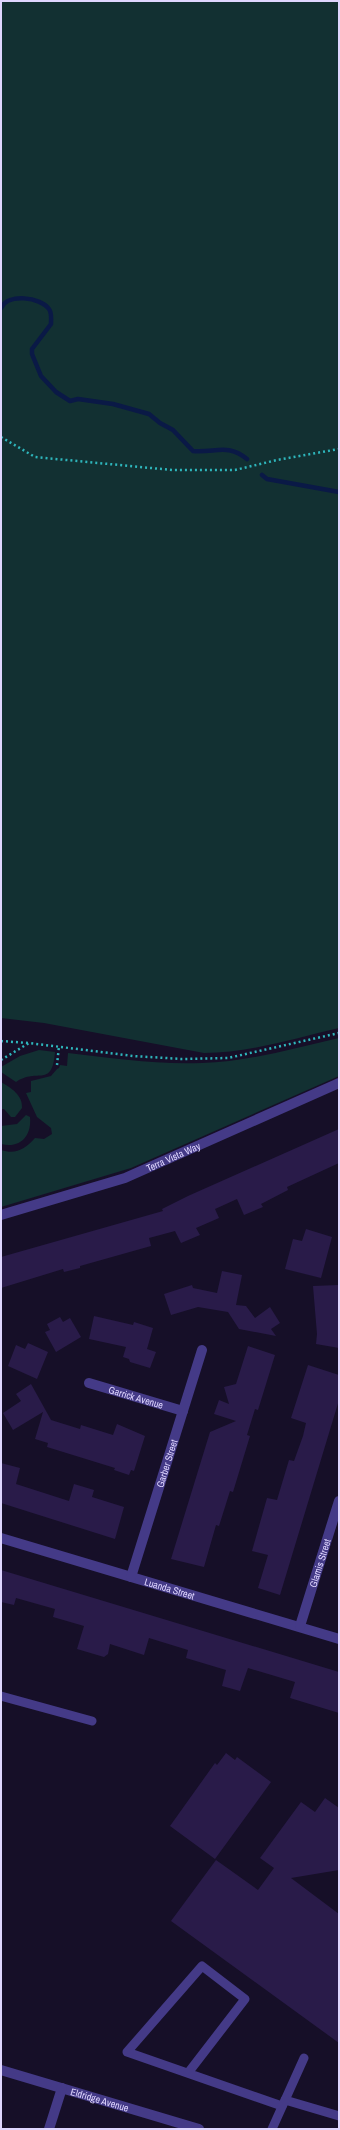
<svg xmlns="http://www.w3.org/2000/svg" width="340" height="2130" font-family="'Archivo Narrow',sans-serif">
	<rect width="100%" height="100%" fill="#160f28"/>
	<g fill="#123032">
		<path d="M1,1H339V1028C295,1038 250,1053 204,1053L44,1023L1,1018Z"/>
		<path d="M339,1038V1076L131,1168L1,1207V1150C16,1155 25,1149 35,1138L44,1139L52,1134L51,1128L37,1117L26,1093L31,1092V1081L51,1076L57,1069L59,1068L60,1065L67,1066L68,1053C112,1058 158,1065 202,1063C248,1062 294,1048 339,1038Z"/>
		<path d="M39,1050L55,1052C52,1089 38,1067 16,1082L1,1072V1067L20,1056Z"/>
		<path d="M1,1082C11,1088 23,1095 22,1108L15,1117H11L4,1109H1Z"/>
		<path d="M26,1115L30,1117C32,1136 20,1149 1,1144V1126L17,1124Z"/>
	</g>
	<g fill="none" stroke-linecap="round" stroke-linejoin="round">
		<g stroke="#0a1946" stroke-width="4.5">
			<path d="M1,308C8,293 40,297 49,309C52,313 51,319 51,324L32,349V354L41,376L56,392L70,401L78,399L113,404L149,414L160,423L173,430L193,451C216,453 227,443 247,459"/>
			<path d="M262,475L267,479L339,492"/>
		</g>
	</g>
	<g fill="#291b49">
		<path d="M339,1129V1163L287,1187L288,1190L261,1204L263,1207L244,1215L237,1199L215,1209L219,1218L196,1228L200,1235L181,1243L175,1231L149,1238L151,1246L80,1266V1268L64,1272L63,1269L1,1288V1257L163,1211L162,1209L188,1196Z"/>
		<path d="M306,1229L332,1237L321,1278L285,1269L293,1239L302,1241Z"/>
		<path d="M222,1271L242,1275L236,1305L246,1306L255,1318L270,1307L280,1323L271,1329L276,1336L239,1329L228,1312L198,1307L171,1315L164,1294L192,1285L193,1288L217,1293Z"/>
		<path d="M339,1285V1348L316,1344L317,1334L313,1286Z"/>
		<path d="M94,1316L133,1325L134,1322L153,1328L147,1349L156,1352L150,1368L130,1362L129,1359L123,1357L126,1347L89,1339Z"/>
		<path d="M60,1317L63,1322L70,1318L81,1337L56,1352L45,1332L50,1330L47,1324Z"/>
		<path d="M28,1343L48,1352L37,1379L8,1366L16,1345L25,1349Z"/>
		<path d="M248,1346L275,1355L258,1410L255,1409L247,1435L250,1436L233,1492L230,1491L219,1526L216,1525L204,1567L171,1559L210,1432L236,1421L214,1414L219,1400L229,1404L224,1387L236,1384Z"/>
		<path d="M308,1365L339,1375V1400L280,1595L258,1588L268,1555L252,1551L267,1498L277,1500L289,1460L294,1461L303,1436L306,1423L291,1418Z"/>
		<path d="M31,1384L51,1420L80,1429L81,1425L113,1435L117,1424L145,1436L134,1471L131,1470L129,1475L114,1470L115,1468L47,1447L48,1443L35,1439L43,1412L13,1430L3,1413L21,1401L16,1394Z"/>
		<path d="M1,1463L20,1468L16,1484L69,1501L74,1484L94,1490L92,1497L124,1507L115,1539L1,1503Z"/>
		<path d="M1,1570L339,1672V1713L290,1698L295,1682L248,1668L240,1691L222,1686L226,1670L186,1658L188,1650L149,1638L144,1655L110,1644L108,1654L104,1657L77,1649L84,1626L53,1617L55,1609L16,1598L14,1605L1,1602Z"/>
		<path d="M226,1753L235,1760L237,1757L271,1782L215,1859L170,1826L215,1763L217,1765Z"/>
		<path d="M325,1798L339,1808V1870L291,1878L339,1914V2043L171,1921L216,1860L258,1890L274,1868L260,1858L301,1802L315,1812Z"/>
	</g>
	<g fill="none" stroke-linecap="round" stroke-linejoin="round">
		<g stroke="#2eb5bb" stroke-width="2.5" stroke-dasharray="2 3" stroke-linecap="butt">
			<path d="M1,437L35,457L172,470H235L277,460L339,449"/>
			<path d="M1,1041L28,1043"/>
			<path d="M1,1060L29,1043L133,1056L182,1059L228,1058L339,1033"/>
			<path d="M57,1065L59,1046"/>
		</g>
		<g stroke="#443a87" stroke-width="9">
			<path d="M1,1696L92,1721"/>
			<path d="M188,2073L245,1999L202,1966L127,2052L282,2106"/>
			<path d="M285,2100L339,2116"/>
			<path d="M272,2129L304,2058"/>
		</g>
		<g stroke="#443a87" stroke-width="10">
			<path id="s1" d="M1,1215L125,1178L339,1083"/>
			<path id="s2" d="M89,1383L183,1411"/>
			<path id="s3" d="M1,1538L339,1639"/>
			<path id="s4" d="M131,1577L202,1350"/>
			<path id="s5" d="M300,1626L339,1501"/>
			<path id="s6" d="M1,2070L199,2129"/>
			<path d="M49,2129L62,2088"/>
		</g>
	</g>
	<g text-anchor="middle" stroke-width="3" stroke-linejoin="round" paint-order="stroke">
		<g font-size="10" fill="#dfd6ff" stroke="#160f28">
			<text dy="4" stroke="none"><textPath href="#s1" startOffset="182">Terra Vista Way</textPath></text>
			<text dy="4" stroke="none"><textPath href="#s2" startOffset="49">Garrick Avenue</textPath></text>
			<text dy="4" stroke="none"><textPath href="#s4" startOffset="119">Garber Street</textPath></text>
			<text dy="4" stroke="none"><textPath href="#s5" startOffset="66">Glamis Street</textPath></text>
			<text dy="4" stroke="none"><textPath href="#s3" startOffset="176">Luanda Street</textPath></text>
			<text dy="4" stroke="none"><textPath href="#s6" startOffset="103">Eldridge Avenue</textPath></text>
		</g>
	</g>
	<rect width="340" height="2130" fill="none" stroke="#dfd6ff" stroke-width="4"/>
</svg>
